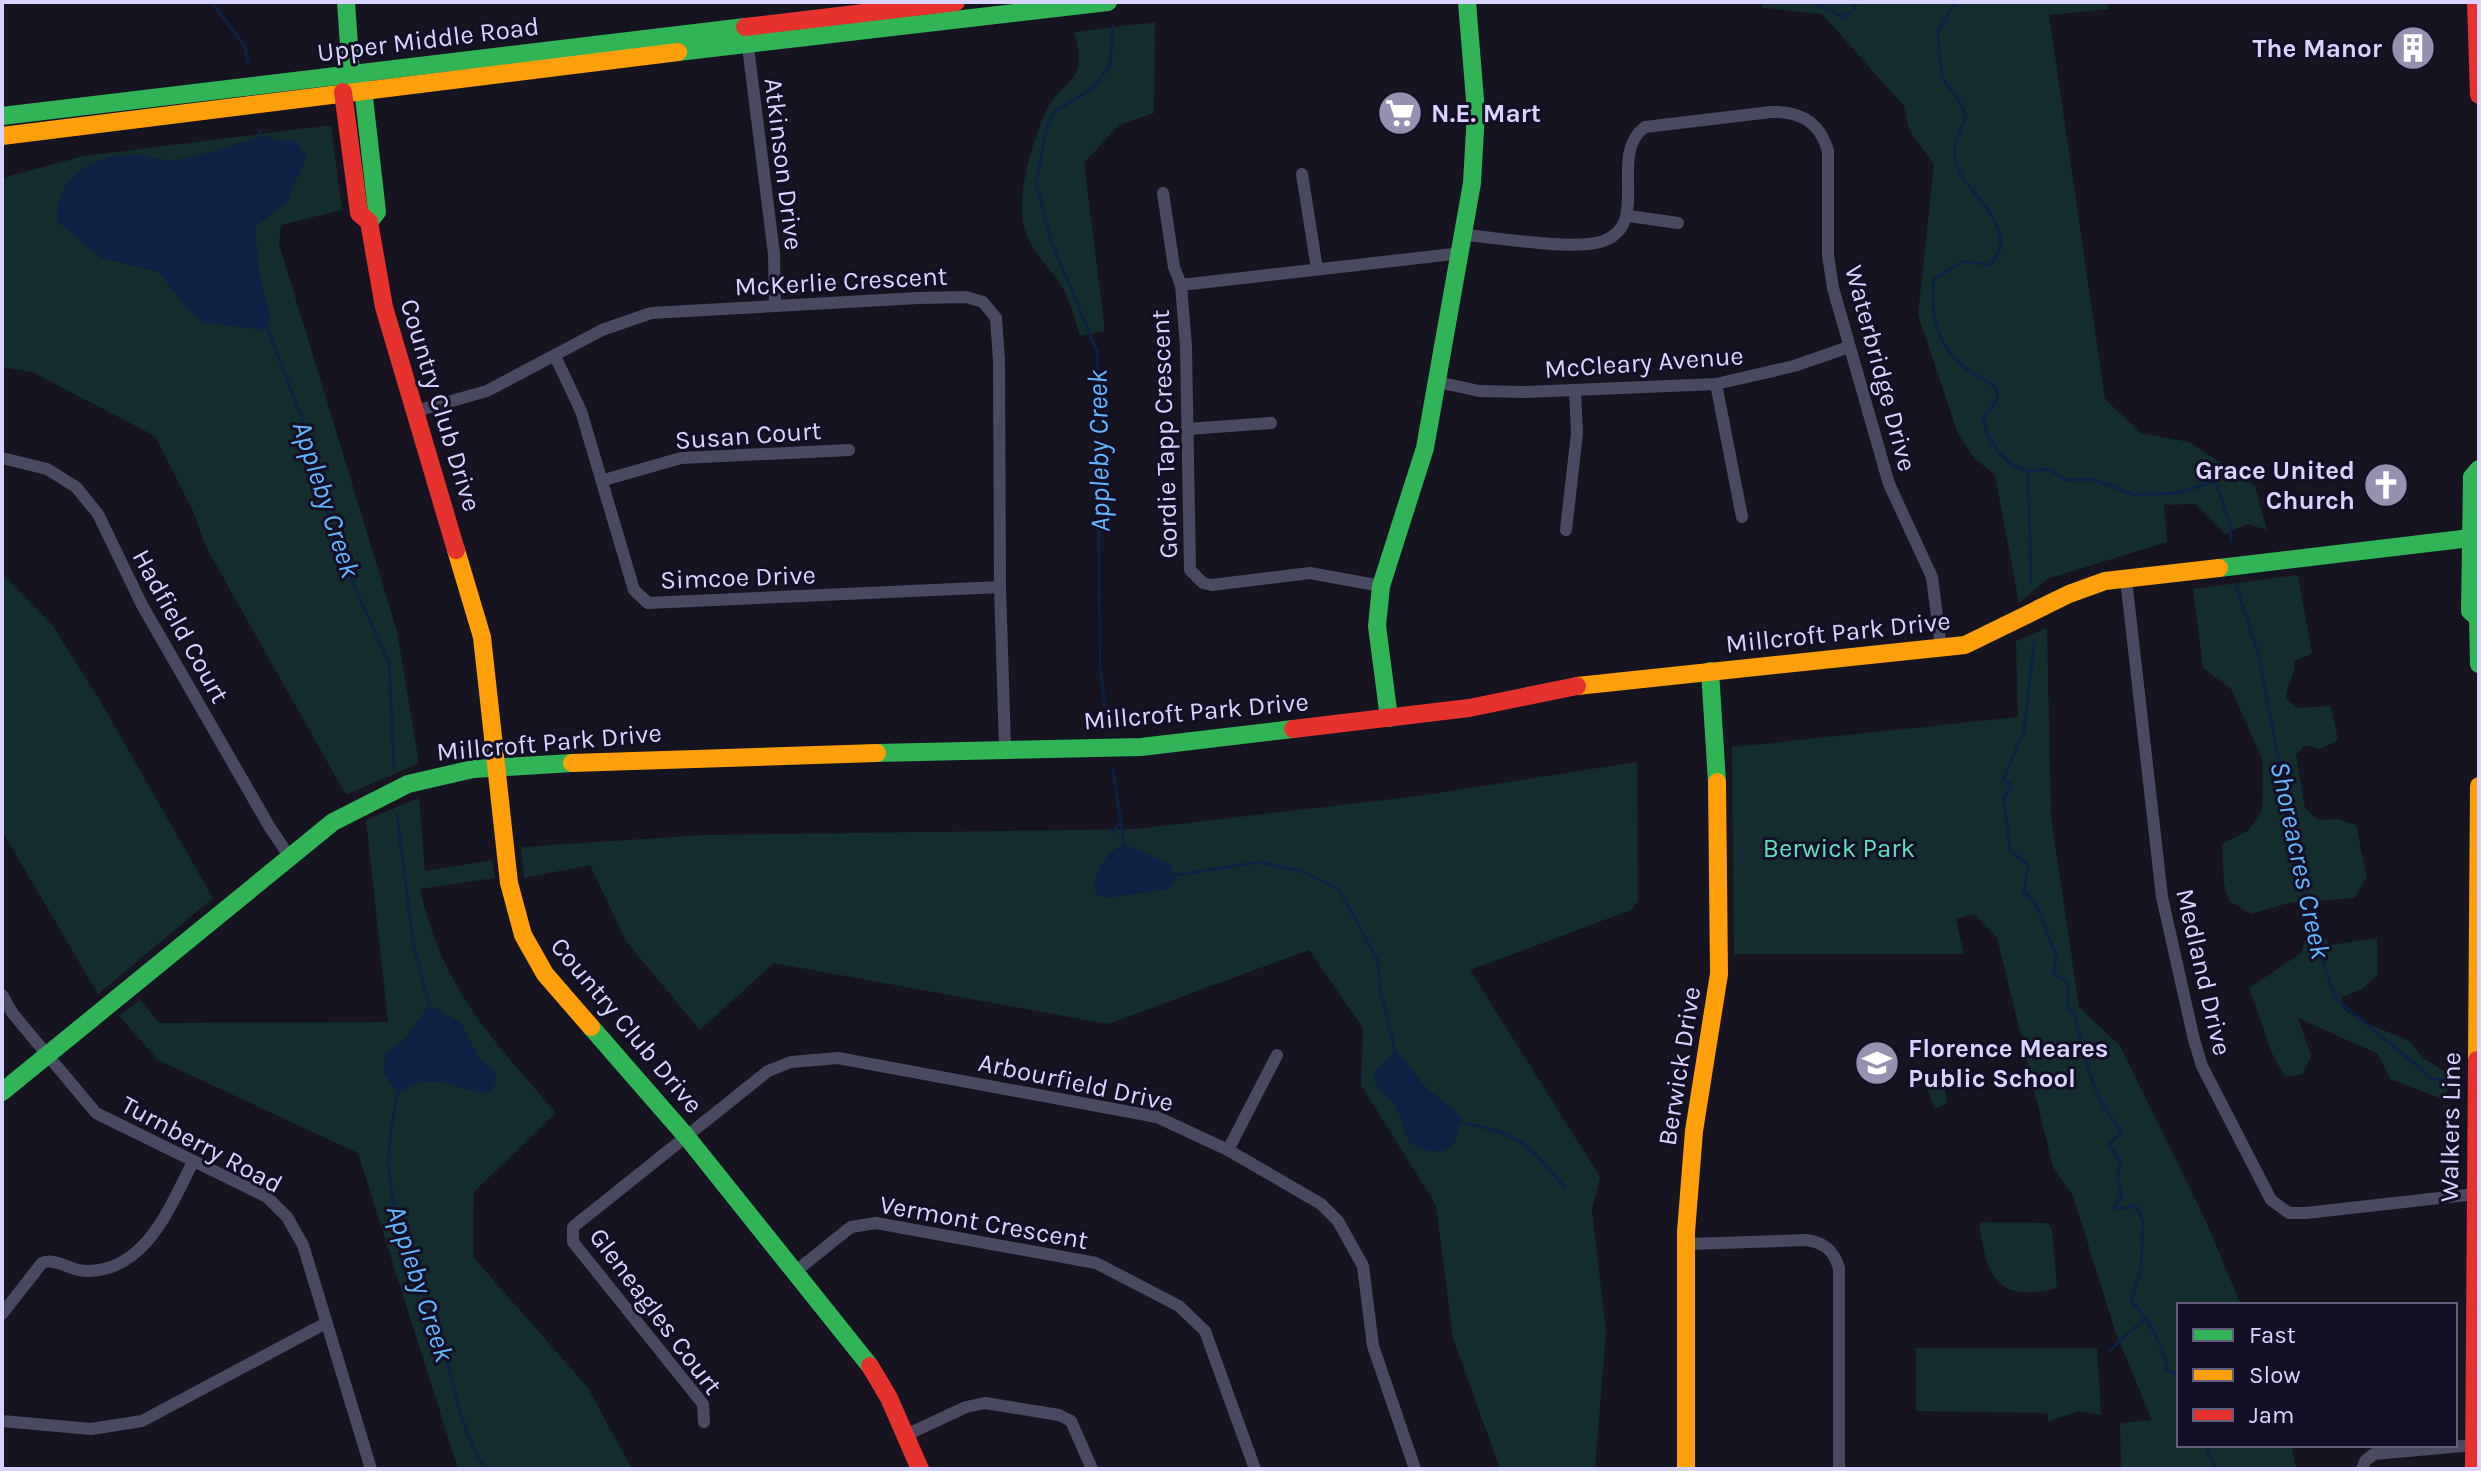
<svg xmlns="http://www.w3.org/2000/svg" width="2481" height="1471" font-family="Karla,sans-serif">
	<rect width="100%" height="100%" fill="#161421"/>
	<g fill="#132c2d">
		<path d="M1762,2H2108L2109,9L2049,15L2105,399L2141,433L2189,442L2255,486L2267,530L2248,524L2225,534L2195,504L2164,505L2167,542L2047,579L2019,603L1995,475L1974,458L1958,434L1918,315L1934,164L1909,130L1904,106L1822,14L1763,8Z"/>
		<path d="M1155,22L1154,113L1119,125L1084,163L1105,331L1080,336C1074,317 1069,295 1057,279C1045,264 1029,246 1024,227C1016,196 1032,141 1046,112C1063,75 1090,87 1074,32Z"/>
		<path d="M331,125L342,210L281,225L279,244L397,631L419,763L346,795L206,547L193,511L155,436L32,372L2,367V178L84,156Z"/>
		<path d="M2,573L53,626L102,704L213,898L98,994L2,831Z"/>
		<path d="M2298,575L2312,653L2295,661C2295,676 2287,683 2286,698L2297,708L2331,706L2338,740L2320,749L2305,745L2296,755L2305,808L2318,820L2338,819L2356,825L2367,877L2354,898L2289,903L2251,914L2229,901L2224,884L2222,844L2249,830L2262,810L2263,761L2231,689L2203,668L2193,589Z"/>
		<path d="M2047,628L2051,817L2079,1007L2120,1046L2205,1219L2241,1305H2179V1445H2291L2296,1469H2121L2120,1423L2152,1420L2115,1331L2073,1196L2053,1167L1997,938L1974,914L1956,919L1964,954H1734L1732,747L2018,717L2016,641Z"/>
		<path d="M1637,762L1638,901L1631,910L1470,970L1600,1177L1592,1210L1606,1331L1595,1469H1500L1453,1338L1436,1205L1361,1085L1363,1028L1309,950L1108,1024L774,963L700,1030L626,941L590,865L524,878L521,847L704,835L1136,829L1418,796Z"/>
		<path d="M419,798L425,871L492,860L495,878L420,889C442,988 492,1039 556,1113L474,1192L473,1257L588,1388L632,1469H458L358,1153L158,1060L119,1016L140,1000L159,1023L388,1022L366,820Z"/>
		<path d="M2321,933L2330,945L2377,938V975L2361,990L2342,997V1007L2358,1020L2408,1040L2423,1058L2445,1072L2447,1091L2440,1098L2390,1079L2378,1054L2298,1018L2311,1056L2303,1074L2285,1077L2272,1053L2249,988L2301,953L2306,935Z"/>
		<path d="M1939,1073L1943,1075L1947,1103L1934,1109L1926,1083L1930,1075Z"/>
		<path d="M1979,1222L2047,1223L2052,1229L2057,1288C1995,1304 1986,1274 1979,1222Z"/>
		<path d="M1916,1348H2097L2101,1415L2079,1411L2048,1422L2047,1413L1916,1411Z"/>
	</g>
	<g fill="#0d2144">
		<path d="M270,135L273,140H295L306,158C301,174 293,183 289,200L255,227L259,272L271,320L261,330L203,322L187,309L159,272L101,258L57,221C54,176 96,153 137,155C149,155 162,161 174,160C208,155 239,142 270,135Z"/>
		<path d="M1124,844L1170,864L1177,878L1170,889L1106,898L1096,894C1090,876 1107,851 1124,844Z"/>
		<path d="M429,1005L460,1022L478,1057L495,1072L497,1080L491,1091C472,1100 432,1065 403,1092L394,1090L384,1073L385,1053L403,1041Z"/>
		<path d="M1395,1051C1410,1061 1415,1077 1428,1089C1440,1099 1451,1107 1462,1118L1454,1143L1444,1151C1397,1155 1408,1124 1393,1103C1384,1092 1371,1088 1375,1071Z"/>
	</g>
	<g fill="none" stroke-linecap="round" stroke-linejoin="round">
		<g stroke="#0d2144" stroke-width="3">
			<path d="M211,2L245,46L248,64"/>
			<path d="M1815,2L1843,17L1855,9L1856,2"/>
			<path d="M1955,2L1938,32L1939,50L1942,78L1959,100L1966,116C1963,126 1956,136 1955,146C1949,185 2001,202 2001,247L1991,265L1964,261L1934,279C1929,321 1940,354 1977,376C1983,379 1994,383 1997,391C2000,401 1989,409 1983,417C1986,440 2005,467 2028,471L2031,582"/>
			<path d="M259,130L261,137"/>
			<path d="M267,327L310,440L334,541L389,663L394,766"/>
			<path d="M2028,471L2049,469L2066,480L2091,479L2135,495L2178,493L2215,481L2230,524L2231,541"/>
			<path d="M2236,585L2258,653L2310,924L2335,998L2433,1079L2447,1081"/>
			<path d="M2034,643L2024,731L2003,780L2011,784L2004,799L2010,850L2028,865L2024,892C2046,909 2043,934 2057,955L2053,974L2067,981L2069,1010L2074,1012C2083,1054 2093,1100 2122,1132L2109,1144L2121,1163L2117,1177L2122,1196L2114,1207L2124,1209L2135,1205L2143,1221L2141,1269L2131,1302C2143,1308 2169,1356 2166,1370L2179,1375"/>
			<path d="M1107,726L1100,665L1097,351L1051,241L1036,183L1047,126L1055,112L1093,88L1110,65L1113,26"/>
			<path d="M1113,770L1124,844"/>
			<path d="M397,815L413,942L429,1005"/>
			<path d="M1112,833L1119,824"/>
			<path d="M1177,875L1259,862L1301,871L1339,889L1378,961L1380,990L1395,1051"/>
			<path d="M398,1092C393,1117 387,1145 389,1171C393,1223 420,1274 437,1323C452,1372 457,1425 485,1469"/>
			<path d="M1462,1123C1518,1132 1530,1145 1565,1188"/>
			<path d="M2110,1350L2144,1319"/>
			<path d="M2179,1389V1393"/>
			<path d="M2205,1445L2216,1469"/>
		</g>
		<g stroke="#4a4962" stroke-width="12">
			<path d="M747,39L774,254L775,306"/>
			<path d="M1302,174L1317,269"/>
			<path d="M1163,193L1174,267L1181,285"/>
			<path d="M1629,216L1678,223"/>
			<path d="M1466,235C1499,238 1570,250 1600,242C1654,227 1606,155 1645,127L1771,112C1800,111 1820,122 1828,151V255L1833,288L1889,484L1932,577L1941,648"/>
			<path d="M555,356L581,411L634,590L648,603L1000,587"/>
			<path d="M1438,382L1479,391L1526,392L1716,384L1794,366L1849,347"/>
			<path d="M1716,384L1742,517"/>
			<path d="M416,411L487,391L602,330L651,313L918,298L966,297L983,302L996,318L999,360L1000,587L1005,748"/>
			<path d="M1187,429L1271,423"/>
			<path d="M2,458L47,469L76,487L98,514L142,605L269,826L289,856"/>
			<path d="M604,480L681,458L849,450"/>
			<path d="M1566,530L1577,433L1575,391"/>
			<path d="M2126,579L2162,897L2194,1040L2202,1066L2271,1200L2289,1213H2306L2475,1194"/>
			<path d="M1381,586L1310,573L1212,585L1203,583L1190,570L1186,347L1181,285L1462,253"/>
			<path d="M2,995L13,1014L96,1113L267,1197L287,1217L303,1245L371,1469"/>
			<path d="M1228,1150L1277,1055"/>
			<path d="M1688,1244L1807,1240C1825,1243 1834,1251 1839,1268V1469"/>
			<path d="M796,1271L851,1227L876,1223L1096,1263L1179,1306L1205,1331L1255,1469"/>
			<path d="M2,1314L42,1263C57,1257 71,1272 88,1271C147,1270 170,1206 193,1162"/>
			<path d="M2,1421L91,1429L142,1421L326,1323"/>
			<path d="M704,1422L703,1404L573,1242V1227L768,1071L791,1062L838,1058L1157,1117L1228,1150L1321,1204L1338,1221L1363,1266L1373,1346L1415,1469"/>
			<path d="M906,1435L966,1407L985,1403L1059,1415L1071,1421L1092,1469"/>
			<path d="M2362,1469L2365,1461L2374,1454L2474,1445"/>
		</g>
		<g stroke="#30b455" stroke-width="18">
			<path d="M346,2L351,74L346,86"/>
			<path d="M678,52L1108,2"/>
			<path d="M363,89L377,212L369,222"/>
			<path d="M2,116L745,27"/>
			<path d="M2479,469L2472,477L2470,611L2478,618L2479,664"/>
			<path d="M2219,568L2479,537"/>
			<path d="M1710,671L1717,782"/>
			<path d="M1389,718L1377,626L1381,586L1425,448L1472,183L1476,112L1467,2"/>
			<path d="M877,753L1141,747L1293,729"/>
			<path d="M591,1027L686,1136L870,1366"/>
			<path d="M2,1092L333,822L408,784L473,769L572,763"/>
		</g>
		<g stroke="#ff9f0a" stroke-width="18">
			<path d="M2,136L678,52"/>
			<path d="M456,550L482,637L509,883L523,935L545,974L591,1027"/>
			<path d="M1577,686L1965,645L2069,594L2105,581L2219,568"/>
			<path d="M572,763L877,753"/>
			<path d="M2477,1060L2479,786"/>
			<path d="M1686,1469V1232L1694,1131L1719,974L1717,782"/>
		</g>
		<g stroke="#e5322d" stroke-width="18">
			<path d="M2476,2L2479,95"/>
			<path d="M745,27L956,2"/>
			<path d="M343,92L359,213L369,222L384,307L456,550"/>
			<path d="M1293,729L1469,708L1577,686"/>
			<path d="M870,1366L889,1398L920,1469"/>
			<path d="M2474,1469L2477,1060"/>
		</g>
	</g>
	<defs>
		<g id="building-disc" transform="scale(2.3)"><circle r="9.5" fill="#9591b1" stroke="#130f26"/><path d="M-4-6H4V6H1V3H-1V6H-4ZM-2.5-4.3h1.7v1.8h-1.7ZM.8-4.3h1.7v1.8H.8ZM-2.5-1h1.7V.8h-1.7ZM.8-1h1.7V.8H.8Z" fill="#fff"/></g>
		<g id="supermarket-disc" transform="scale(2.3)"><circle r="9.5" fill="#9591b1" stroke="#130f26"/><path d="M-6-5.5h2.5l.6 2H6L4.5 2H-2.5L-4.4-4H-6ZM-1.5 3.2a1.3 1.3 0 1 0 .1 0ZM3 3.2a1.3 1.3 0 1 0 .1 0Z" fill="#fff"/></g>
		<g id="church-disc" transform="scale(2.3)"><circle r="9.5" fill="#9591b1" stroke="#130f26"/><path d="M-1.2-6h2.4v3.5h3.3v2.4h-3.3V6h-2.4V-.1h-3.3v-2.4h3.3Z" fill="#fff"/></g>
		<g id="school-disc" transform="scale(2.3)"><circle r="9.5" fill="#9591b1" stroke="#130f26"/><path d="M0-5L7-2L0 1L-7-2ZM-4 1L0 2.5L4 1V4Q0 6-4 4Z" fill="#fff"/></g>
	</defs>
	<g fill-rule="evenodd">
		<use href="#building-disc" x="2413" y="48"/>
		<use href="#supermarket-disc" x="1400" y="113"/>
		<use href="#church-disc" x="2386" y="485"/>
		<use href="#school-disc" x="1877" y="1063"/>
	</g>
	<g text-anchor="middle" stroke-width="6" stroke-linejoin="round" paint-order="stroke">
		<g font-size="26" fill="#d9d4ff" stroke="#130f26">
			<text transform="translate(428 39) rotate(-7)" y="9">Upper Middle Road</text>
			<text transform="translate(784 164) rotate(83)" y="9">Atkinson Drive</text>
			<text transform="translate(841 281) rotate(-3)" y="9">McKerlie Crescent</text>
			<text transform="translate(1644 362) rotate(-4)" y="9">McCleary Avenue</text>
			<text transform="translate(1881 368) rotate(75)" y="9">Waterbridge Drive</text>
			<text transform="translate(441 405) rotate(73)" y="9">Country Club Drive</text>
			<text transform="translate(1164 434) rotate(-92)" y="9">Gordie Tapp Crescent</text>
			<text transform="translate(748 435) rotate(-4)" y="9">Susan Court</text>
			<text transform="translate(738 577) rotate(-2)" y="9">Simcoe Drive</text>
			<text transform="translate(181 626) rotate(61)" y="9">Hadfield Court</text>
			<text transform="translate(1838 632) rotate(-6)" y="9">Millcroft Park Drive</text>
			<text transform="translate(1196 711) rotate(-5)" y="9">Millcroft Park Drive</text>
			<text transform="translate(549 742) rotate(-5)" y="9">Millcroft Park Drive</text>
			<text transform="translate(2204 972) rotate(77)" y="9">Medland Drive</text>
			<text transform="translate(627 1025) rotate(50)" y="9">Country Club Drive</text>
			<text transform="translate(1679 1066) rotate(-81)" y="9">Berwick Drive</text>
			<text transform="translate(1076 1082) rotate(12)" y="9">Arbourfield Drive</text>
			<text transform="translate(2450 1127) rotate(-89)" y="9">Walkers Line</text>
			<text transform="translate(202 1144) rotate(28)" y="9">Turnberry Road</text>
			<text transform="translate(984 1222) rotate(10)" y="9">Vermont Crescent</text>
			<text transform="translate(656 1311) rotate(53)" y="9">Gleneagles Court</text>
		</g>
		<g font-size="26" font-weight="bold" fill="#d9d4ff" stroke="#130f26" text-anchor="end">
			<text x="2382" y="57">The Manor</text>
			<text x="1431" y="122" text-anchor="start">N.E. Mart</text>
			<text x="2355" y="479">Grace United<tspan x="2355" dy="30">Church</tspan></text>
			<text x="1908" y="1057" text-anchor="start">Florence Meares<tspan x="1908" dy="30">Public School</tspan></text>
		</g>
		<g font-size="26" fill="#5fe0c0" stroke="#130f26">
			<text x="1839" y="857">Berwick Park</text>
		</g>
		<g font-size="28" font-style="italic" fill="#62b6ff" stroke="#130f26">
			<text transform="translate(1098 451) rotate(-91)" y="10">Appleby Creek</text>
			<text transform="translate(327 499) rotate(72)" y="10">Appleby Creek</text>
			<text transform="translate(2301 860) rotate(78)" y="10">Shoreacres Creek</text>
			<text transform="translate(421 1283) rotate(72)" y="10">Appleby Creek</text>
		</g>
	</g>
	<rect width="2481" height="1471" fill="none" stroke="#d9d4ff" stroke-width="8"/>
	<rect x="2177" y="1303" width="280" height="144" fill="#130f26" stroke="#625e7d" stroke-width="2"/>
	<rect x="2193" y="1329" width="40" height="12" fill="#30b455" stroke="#625e7d" stroke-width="2"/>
	<text x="2249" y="1343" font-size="24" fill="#d9d4ff">Fast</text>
	<rect x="2193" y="1369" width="40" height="12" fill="#ff9f0a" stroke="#625e7d" stroke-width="2"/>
	<text x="2249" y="1383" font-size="24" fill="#d9d4ff">Slow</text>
	<rect x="2193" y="1409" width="40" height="12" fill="#e5322d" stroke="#625e7d" stroke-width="2"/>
	<text x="2249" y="1423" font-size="24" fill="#d9d4ff">Jam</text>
</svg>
